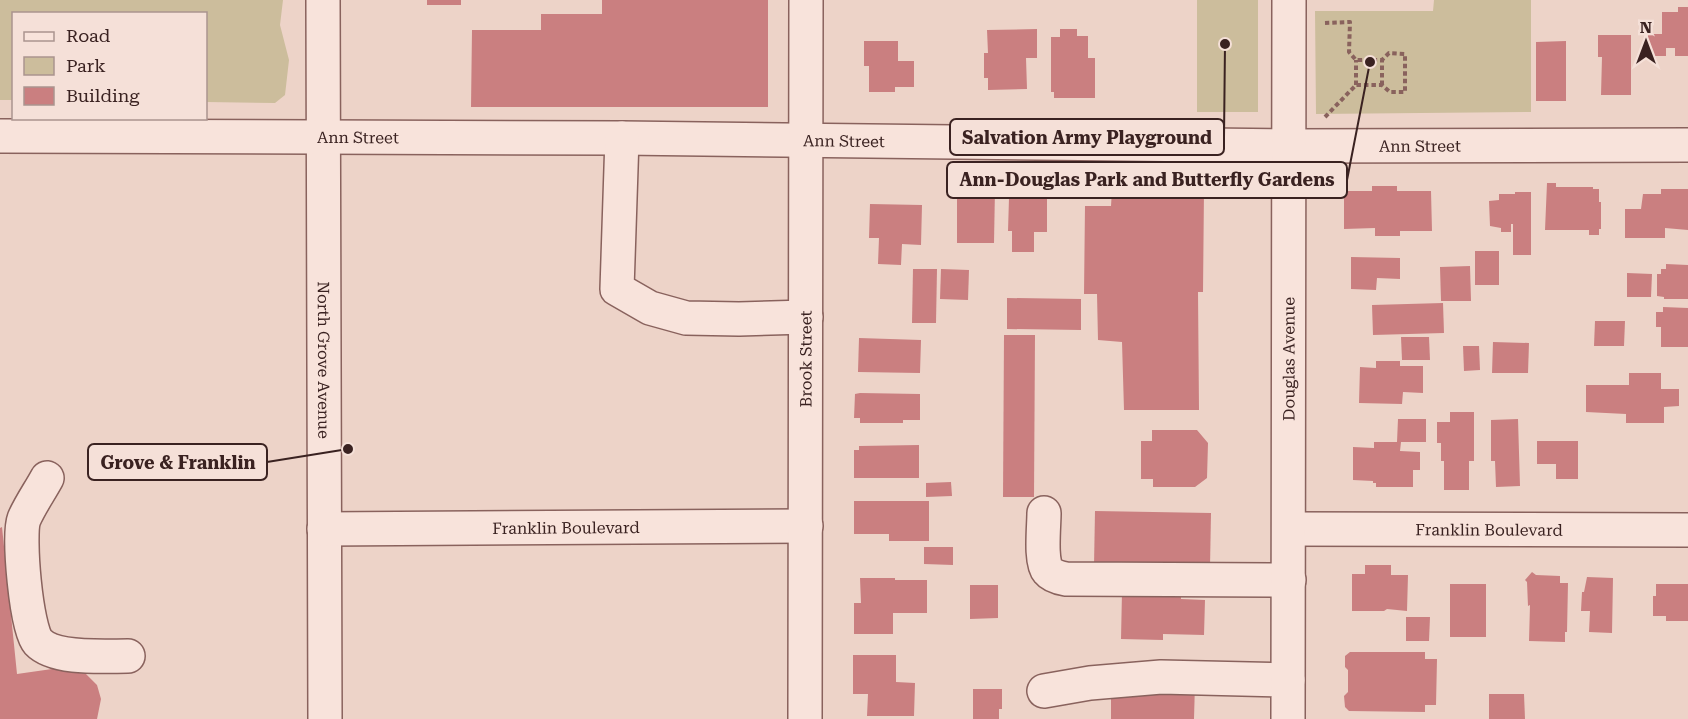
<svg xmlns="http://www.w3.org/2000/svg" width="1688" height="719" font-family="'Roboto Serif',serif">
	<rect width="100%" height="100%" fill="#edd3c8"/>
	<g fill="#ccbd9c">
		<path d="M0,0H283L280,25L289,60L285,95L275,103L206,102V14H14L13,100H0Z"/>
		<rect x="1197" y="0" width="61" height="112"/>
		<path d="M1434,0H1531V112L1316,114L1315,11H1433Z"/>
	</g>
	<g fill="#ca7f80">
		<rect x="427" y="0" width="34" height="5"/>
		<path d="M602,0H768V107H471L472,30H541V14H602Z"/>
		<path d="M1678,7H1688V56H1675V48H1666V56H1648V34H1662V12H1678Z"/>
		<path d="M1037,29V58H1026L1027,89L988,90V78H984V53H988L987,30Z"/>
		<path d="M1060,29H1077V36H1088V58H1095V98H1054V92H1051V37H1060Z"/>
		<path d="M1598,35H1631V95H1601L1602,57H1598Z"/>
		<path d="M864,41H898V61H914V87H895V92H869V66H864Z"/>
		<path d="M1566,41V101H1536V42Z"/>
		<path d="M1008,181H1019L1021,184H1047V232H1034V252H1012V231H1008L1009,198H1003V184Z"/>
		<path d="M1547,183H1556V187H1593V189H1599V202H1601V229H1599V235H1589V230H1545Z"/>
		<path d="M1372,186H1397V191H1431L1432,231H1400V236H1375V228L1344,229V191H1372Z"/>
		<path d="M957,188H995L994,243H957Z"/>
		<path d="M1661,189H1688V230L1665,228V238H1625V209H1641L1643,194H1661Z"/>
		<path d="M1112,190H1204L1203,292H1198L1199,410H1124L1122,342L1098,340L1097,294H1084L1085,206H1111Z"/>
		<path d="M1515,192H1531V255H1513V224H1511V232H1501V228L1490,226L1489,201L1499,200V194H1515Z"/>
		<path d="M870,204L922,205L921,245L902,244L901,265L878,264L879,238H869Z"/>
		<rect x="1475" y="251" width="24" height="34"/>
		<path d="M1351,257L1400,258V279L1377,278L1376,290L1351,289Z"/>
		<path d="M1666,264L1688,265V299H1664V297L1657,296V274H1661V269H1666Z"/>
		<path d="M1470,266L1471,301H1441L1440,267Z"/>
		<path d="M913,269H937L936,323H912Z"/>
		<path d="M941,269L969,270L968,300L940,299Z"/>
		<path d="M1627,273L1652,274L1651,297H1627Z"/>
		<path d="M1007,298L1081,299V330L1007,329Z"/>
		<path d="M1443,303L1444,333L1373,335L1372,305Z"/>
		<path d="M1663,307L1688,308V347H1661V327H1656V312H1663Z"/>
		<path d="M1595,321H1625L1624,346H1594Z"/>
		<path d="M1004,335H1035L1034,497H1003Z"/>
		<path d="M1401,337H1429L1430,360H1402Z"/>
		<path d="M859,338L921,340L920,373L858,372Z"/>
		<path d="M1493,342L1529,343L1528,373H1492Z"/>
		<path d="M1463,346H1479L1480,370L1464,371Z"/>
		<path d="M1376,361H1400V366H1423V393L1403,392L1402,404L1359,403L1360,367L1376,368Z"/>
		<path d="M1629,373H1661V389H1679V406L1664,407V423H1626V414L1586,412V385H1629Z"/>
		<path d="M860,393L920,394V420H903V423H860V418H854L855,394Z"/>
		<path d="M1450,412H1474V461H1469V490H1444V461H1441V443H1437V422H1450Z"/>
		<path d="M1398,419H1426V442H1401L1400,451L1420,452V470H1413V487H1376V483H1373V481L1353,480V447L1374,448V442H1397Z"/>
		<path d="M1518,419L1520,486L1496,487L1495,461H1491V420Z"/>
		<path d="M1152,430H1197L1208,443L1207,478L1195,487H1153V479H1141V441H1152Z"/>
		<path d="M1537,441H1578V479H1556V464H1537Z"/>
		<path d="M919,445V478H854V450H859V446Z"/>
		<path d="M951,482L952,496L926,497V483Z"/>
		<path d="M854,501H929V541H889V534H854Z"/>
		<path d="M1095,511L1211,513L1210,567L1094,566Z"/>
		<path d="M2,527L17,674L59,668L85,673L97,685L101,699L97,719H0V528Z"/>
		<path d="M924,547H953V565L924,564Z"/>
		<path d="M1365,565H1391V575H1408L1407,611L1387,609L1384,611H1352V574H1365Z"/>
		<path d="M1532,572L1536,575L1560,576V583H1568L1567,632H1565V642L1529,641L1530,605L1528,606L1527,582L1525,580Z"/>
		<path d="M1587,577L1613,578L1612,633L1589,632L1590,611H1581L1582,592H1584Z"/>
		<path d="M860,578H895V580H927V613H893V634H854V603H861Z"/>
		<rect x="1450" y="584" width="36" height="53"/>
		<path d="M1656,584H1688V621H1666V616H1653V596H1656Z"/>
		<path d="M970,585H998V618L970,619Z"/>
		<path d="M1122,592L1181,593V599L1205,600L1204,635L1163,634V640L1121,639Z"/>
		<path d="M1406,617H1430L1429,641H1406Z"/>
		<path d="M1350,652H1425V659H1437L1436,705H1425V712L1349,711L1345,707L1344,696L1348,692V670L1345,667V656Z"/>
		<path d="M853,655H896V682L915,683L914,716H867L868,694H853Z"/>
		<path d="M1195,683L1194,719H1111V692Z"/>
		<path d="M973,689H1002V709H999V719H973Z"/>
		<path d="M1489,694H1524L1525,719H1489Z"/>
	</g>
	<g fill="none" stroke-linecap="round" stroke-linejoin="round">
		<g stroke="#89625d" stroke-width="36">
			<g id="minor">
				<path id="s1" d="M323,0L325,719"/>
				<path id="s2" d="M0,136L622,138L1289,146L1688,145"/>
				<path d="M622,138L617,289L650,308L686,318L739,319L806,317"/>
				<path d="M47,478C40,491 30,505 24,519C18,535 26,629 38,642C55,660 105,656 128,656"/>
				<path d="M1044,513C1044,527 1040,562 1048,571C1052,576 1060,578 1066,579L1289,580"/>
				<path id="s3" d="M324,529L806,526"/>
				<path id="s4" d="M1289,529L1688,530"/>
				<path d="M1044,691L1090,683L1161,677L1288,680"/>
				<path id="s5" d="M805,719L806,0"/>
				<path id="s6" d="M1288,719L1289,0"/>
			</g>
		</g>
		<g stroke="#89625d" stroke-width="4" stroke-dasharray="4.5 3" stroke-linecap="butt">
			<path d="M1356,85V60"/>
			<path d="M1382,85V60"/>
			<path d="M1325,117L1356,85H1382L1390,92H1405V54L1389,53L1382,60H1356L1349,52L1350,22L1325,23"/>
		</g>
		<use href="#minor" stroke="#f8e3db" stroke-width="33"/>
	</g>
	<g text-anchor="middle" stroke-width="6" stroke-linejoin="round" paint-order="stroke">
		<g font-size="16" fill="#3a2221" stroke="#f5e0d8">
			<text dy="6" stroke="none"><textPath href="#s2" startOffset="358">Ann Street</textPath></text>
			<text dy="6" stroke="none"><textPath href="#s2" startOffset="844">Ann Street</textPath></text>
			<text dy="6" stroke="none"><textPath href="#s2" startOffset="1420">Ann Street</textPath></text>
			<text dy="6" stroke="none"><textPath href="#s6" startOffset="360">Douglas Avenue</textPath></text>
			<text dy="6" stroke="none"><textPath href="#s1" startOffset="360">North Grove Avenue</textPath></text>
			<text dy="6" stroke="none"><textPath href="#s5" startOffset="360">Brook Street</textPath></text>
			<text dy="6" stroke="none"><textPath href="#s3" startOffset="242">Franklin Boulevard</textPath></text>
			<text dy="6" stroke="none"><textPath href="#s4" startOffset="200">Franklin Boulevard</textPath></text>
		</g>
	</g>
	<path fill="none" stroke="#3a2221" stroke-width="2" d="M1225 44L1224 137M1370 62L1347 180M348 449L267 462"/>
	<g fill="#3a2221" stroke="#f5e0d8" stroke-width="2">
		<circle cx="1225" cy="44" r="6"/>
		<circle cx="1370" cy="62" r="6"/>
		<circle cx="348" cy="449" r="6"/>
	</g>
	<g fill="#f5e0d8" stroke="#3a2221" stroke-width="2">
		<rect x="950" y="119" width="274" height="36" rx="6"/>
		<rect x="947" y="162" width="400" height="36" rx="6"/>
		<rect x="88" y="444" width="179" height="36" rx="6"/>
	</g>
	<g font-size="18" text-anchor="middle" font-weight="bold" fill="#3a2221">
		<text x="1087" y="144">Salvation Army Playground</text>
		<text x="1147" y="186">Ann-Douglas Park and Butterfly Gardens</text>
		<text x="178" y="469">Grove &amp; Franklin</text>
	</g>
	<rect x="12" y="12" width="195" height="108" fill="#f5e0d8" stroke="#aa948f" stroke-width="1.5"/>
	<rect x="24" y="32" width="30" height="9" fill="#f8e3db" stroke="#aa948f" stroke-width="1.5"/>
	<text x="66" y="42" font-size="18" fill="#3a2221">Road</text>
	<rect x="24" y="57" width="30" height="18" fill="#ccbd9c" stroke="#aa948f" stroke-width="1.5"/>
	<text x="66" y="72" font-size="18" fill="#3a2221">Park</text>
	<rect x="24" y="87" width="30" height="18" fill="#ca7f80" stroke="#aa948f" stroke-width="1.5"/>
	<text x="66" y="102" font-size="18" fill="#3a2221">Building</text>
	<g transform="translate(1646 42)" stroke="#f5e0d8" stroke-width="4.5" paint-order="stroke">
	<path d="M0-4.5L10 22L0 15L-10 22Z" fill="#3a2221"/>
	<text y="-9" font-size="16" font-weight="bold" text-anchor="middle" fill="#3a2221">N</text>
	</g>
</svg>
